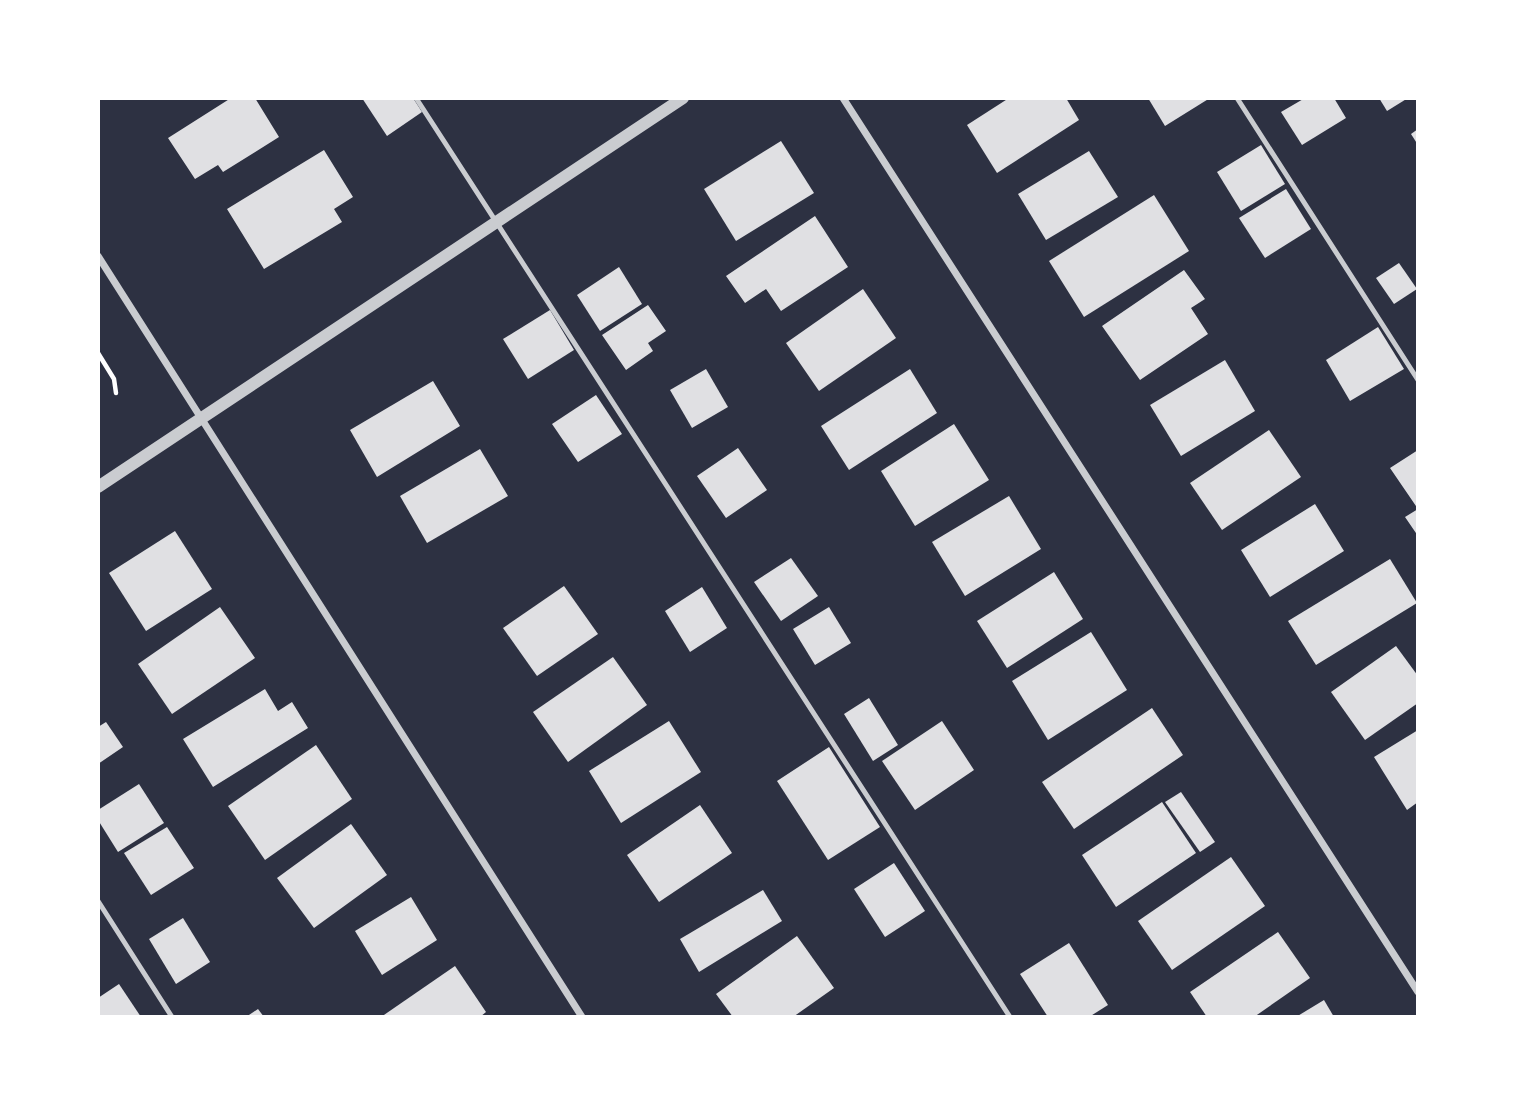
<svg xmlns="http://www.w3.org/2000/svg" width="1516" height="1115" font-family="'Nunito Sans',sans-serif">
	<rect width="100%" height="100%" fill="#2d3142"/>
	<g fill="#e0e0e3">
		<path d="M231,98H255L279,137L223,172L218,165L195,179L168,138Z"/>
		<path d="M362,98H413L422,112L387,136Z"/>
		<path d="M1009,98H1066L1079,120L997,173L967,125Z"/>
		<path d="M1148,98H1210L1165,126Z"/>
		<path d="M1305,98H1334L1346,118L1302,145L1281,112Z"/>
		<path d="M1379,98H1408L1387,111Z"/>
		<path d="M1418,129V145L1411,134Z"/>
		<path d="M781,141L814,193L736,241L704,189Z"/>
		<path d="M1261,145L1285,184L1241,211L1217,172Z"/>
		<path d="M324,150L353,197L334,209L342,222L264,269L227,209Z"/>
		<path d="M1089,151L1118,197L1046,240L1018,194Z"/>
		<path d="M1286,189L1311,229L1265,258L1239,218Z"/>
		<path d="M1154,195L1189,251L1084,317L1049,261Z"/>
		<path d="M815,216L848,267L781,311L766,289L745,303L726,276Z"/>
		<path d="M1399,263L1417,289L1394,304L1376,278Z"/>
		<path d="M619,267L642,304L600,331L577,295Z"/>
		<path d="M1184,270L1205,299L1191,308L1208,334L1140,380L1102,326Z"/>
		<path d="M863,289L896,338L819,391L786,343Z"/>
		<path d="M648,305L666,331L648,343L653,351L626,370L602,335Z"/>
		<path d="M550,310L574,350L528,379L503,339Z"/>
		<path d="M1378,327L1404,369L1350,401L1326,360Z"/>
		<path d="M1225,360L1255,411L1181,456L1150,405Z"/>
		<path d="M706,369L728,407L692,428L670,390Z"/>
		<path d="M910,369L937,413L849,470L821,426Z"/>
		<path d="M433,381L460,426L377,477L350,430Z"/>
		<path d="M596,395L622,434L578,462L552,424Z"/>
		<path d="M954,424L989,480L915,526L881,471Z"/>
		<path d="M1269,430L1301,477L1222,530L1190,483Z"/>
		<path d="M738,448L767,490L726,518L697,476Z"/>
		<path d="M480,449L508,496L427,543L400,496Z"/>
		<path d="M1418,450V536L1405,517L1418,509L1390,468Z"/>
		<path d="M1009,496L1041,549L965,596L932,542Z"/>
		<path d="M1315,504L1344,551L1270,597L1241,550Z"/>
		<path d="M175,531L212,589L146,631L109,573Z"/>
		<path d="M791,558L818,596L781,621L754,582Z"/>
		<path d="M1390,559L1417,603L1316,665L1288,621Z"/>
		<path d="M1054,572L1083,619L1007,668L977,621Z"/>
		<path d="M564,586L598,634L537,676L503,628Z"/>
		<path d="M702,587L727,628L690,652L665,611Z"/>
		<path d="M220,607L255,658L172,714L138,664Z"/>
		<path d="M829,607L851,643L815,665L793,629Z"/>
		<path d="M1091,632L1127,690L1048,740L1012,681Z"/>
		<path d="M1396,646L1418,676V703L1365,740L1331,692Z"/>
		<path d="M613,657L647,705L568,762L533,712Z"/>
		<path d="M265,689L278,711L292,702L308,728L213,787L183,739Z"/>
		<path d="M869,698L898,745L873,761L844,714Z"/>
		<path d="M1152,708L1183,755L1074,829L1042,782Z"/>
		<path d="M669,721L701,772L621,823L589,771Z"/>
		<path d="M942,721L974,770L915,810L882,761Z"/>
		<path d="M106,722L123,747L98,764V727Z"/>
		<path d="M1418,730V802L1407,810L1374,757Z"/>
		<path d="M316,745L352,799L265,860L228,806Z"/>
		<path d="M829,747L880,827L828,860L777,781Z"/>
		<path d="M139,784L164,823L118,852L98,820V810Z"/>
		<path d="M1181,792L1215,842L1200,852L1165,802Z"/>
		<path d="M1162,802L1196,853L1116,907L1082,855Z"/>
		<path d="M700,805L732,853L659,902L627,855Z"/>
		<path d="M351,824L387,875L314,928L277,878Z"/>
		<path d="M167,827L194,868L151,895L124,853Z"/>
		<path d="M1231,857L1265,906L1172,970L1138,921Z"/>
		<path d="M894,863L925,911L885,937L854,889Z"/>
		<path d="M763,890L782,921L699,972L680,939Z"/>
		<path d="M411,897L437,940L382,975L355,931Z"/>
		<path d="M183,918L210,962L176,984L149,939Z"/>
		<path d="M1278,932L1310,978L1254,1017H1207L1190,992Z"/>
		<path d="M797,936L834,988L793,1017H733L716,994Z"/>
		<path d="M1069,943L1108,1005L1089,1017H1048L1020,974Z"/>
		<path d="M455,966L486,1012L480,1017H381Z"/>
		<path d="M119,984L141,1017H98V998Z"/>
		<path d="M1324,1000L1334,1017H1296Z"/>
		<path d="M258,1009L264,1017H246Z"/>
	</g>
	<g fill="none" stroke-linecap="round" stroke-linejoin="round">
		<path stroke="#fff" stroke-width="4.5" d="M98,353L114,379L116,393"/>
		<g stroke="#caccd0" stroke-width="5">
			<path d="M416,98L1010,1017"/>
			<path d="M1237,98L1418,380"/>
			<path d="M98,901L172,1017"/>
		</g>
		<g stroke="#caccd0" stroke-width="7">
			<path d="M843,98L1418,992"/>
			<path d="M98,256L582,1017"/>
		</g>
		<path stroke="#caccd0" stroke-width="12" d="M98,487L683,98"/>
	</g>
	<rect width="1516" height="1115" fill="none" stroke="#ffffff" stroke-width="200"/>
</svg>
